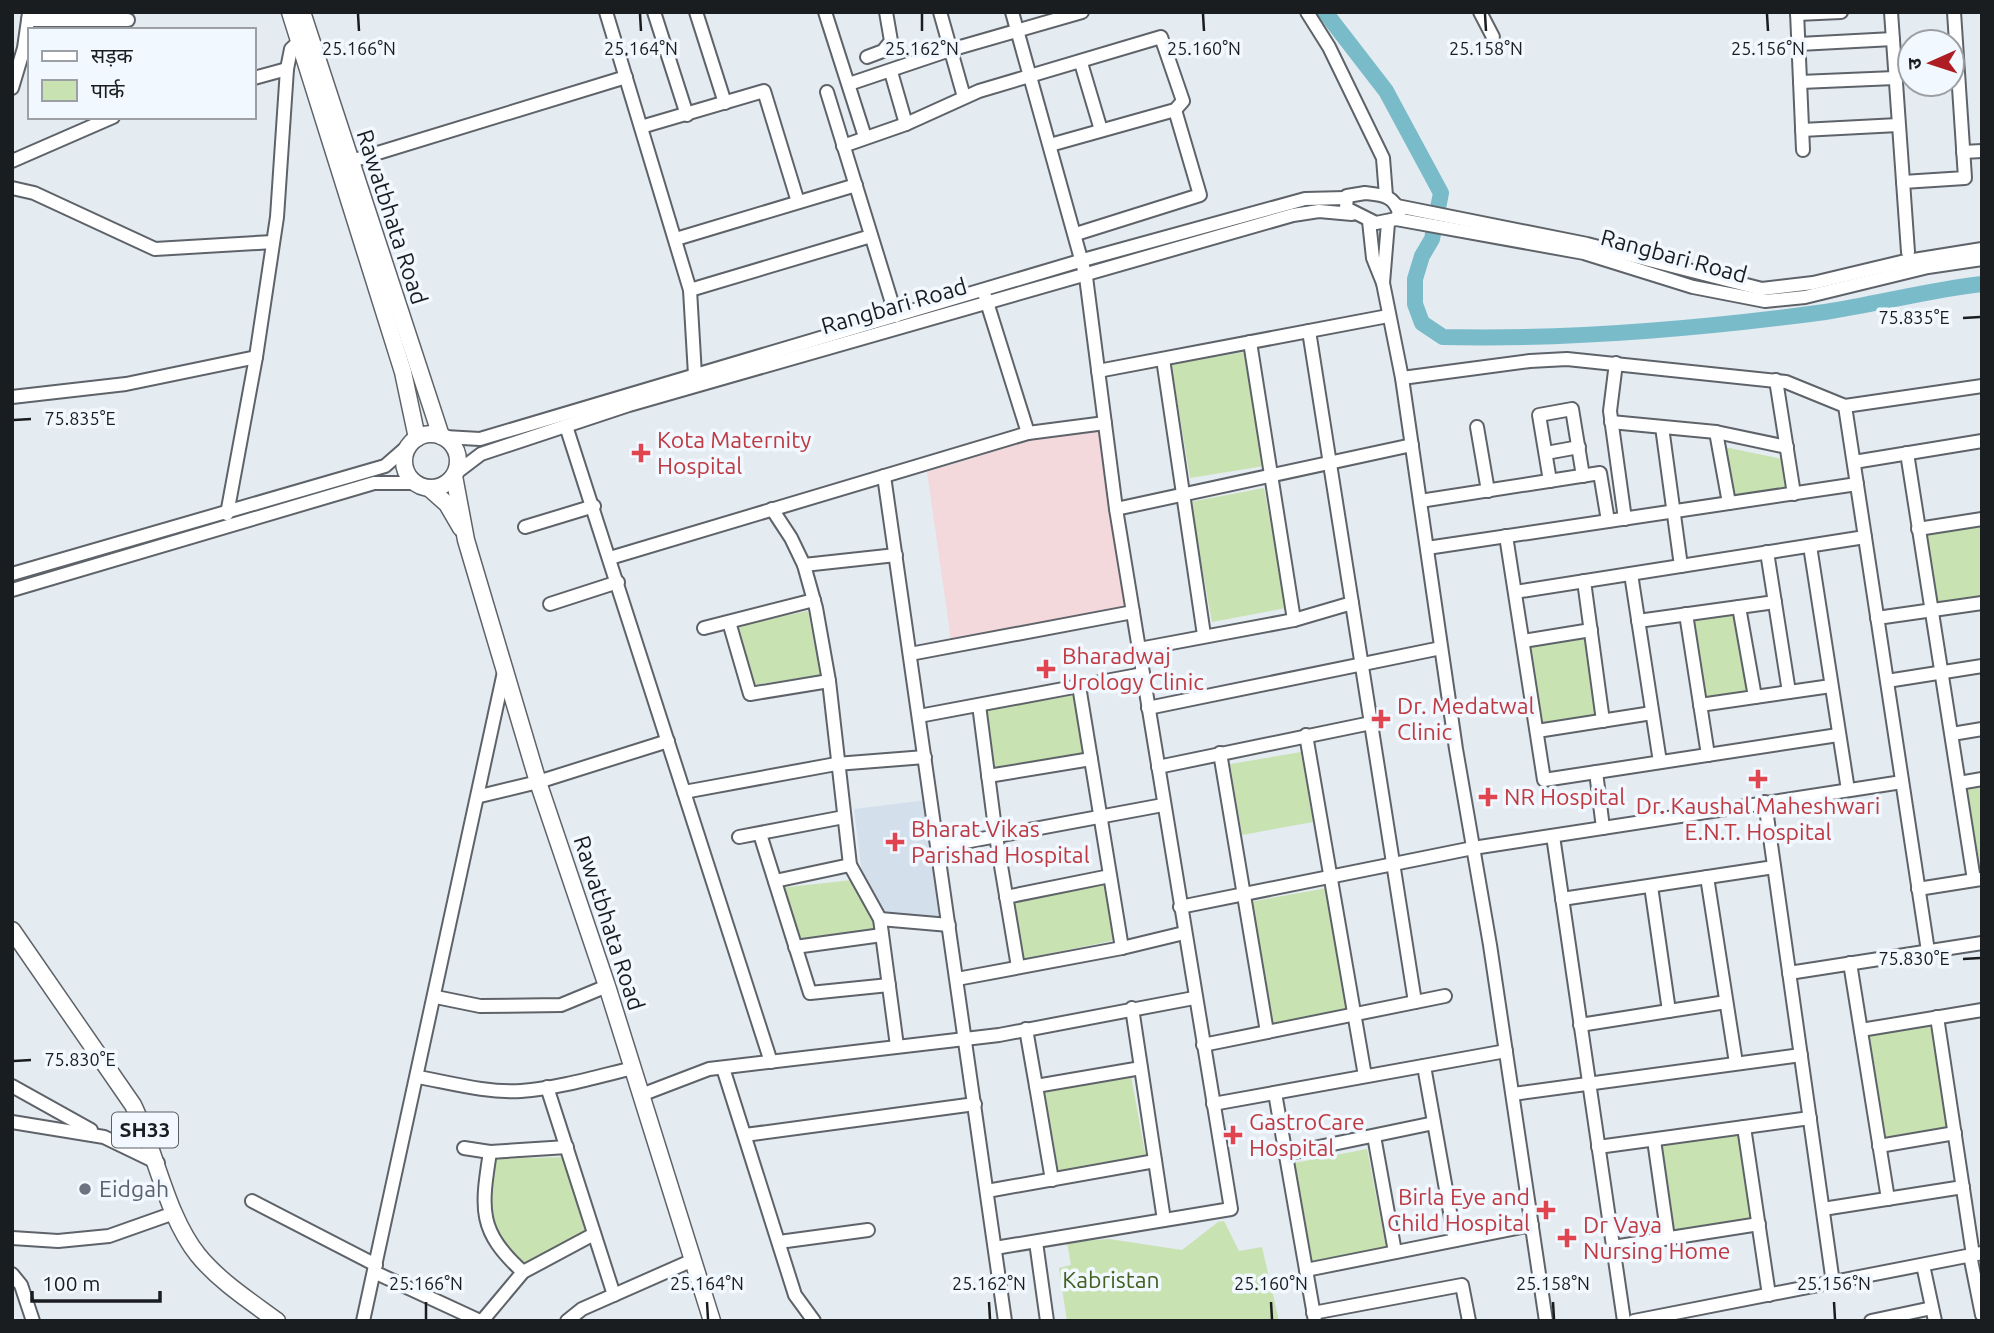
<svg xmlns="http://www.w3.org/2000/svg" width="1994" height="1333" font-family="Ubuntu,'Noto Sans Devanagari',sans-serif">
	<rect width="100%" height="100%" fill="#e4ebf1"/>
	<path fill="#d3e0ec" d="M926,800L944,920L885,914L862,874L854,809Z"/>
	<path fill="#f3d9dc" d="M1100,431L1124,607L951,640L927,472L1031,440Z"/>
	<g fill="#c8e2b2">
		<path d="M1245,352L1264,466L1190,478L1171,364Z"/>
		<path d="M1724,447L1782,459L1787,487L1733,497Z"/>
		<path d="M1264,488L1286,608L1212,622L1190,502Z"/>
		<path d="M1982,526V598L1936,605L1925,535Z"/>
		<path d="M808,611L820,675L753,685L736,626Z"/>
		<path d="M1735,613L1748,694L1703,701L1691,620Z"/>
		<path d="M1584,637L1598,717L1540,727L1526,647Z"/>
		<path d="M1074,695L1084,754L995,769L985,711Z"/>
		<path d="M1301,752L1313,822L1242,835L1230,764Z"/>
		<path d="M1982,785V871H1978L1966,788Z"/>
		<path d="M852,880L872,916L874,931L799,941L780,888Z"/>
		<path d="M1105,884L1116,940L1023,959L1013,903Z"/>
		<path d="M1327,888L1349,1011L1272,1025L1250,902Z"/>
		<path d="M1932,1025L1949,1129L1885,1139L1869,1035Z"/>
		<path d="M1131,1076L1146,1158L1056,1174L1042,1092Z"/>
		<path d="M1740,1134L1752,1221L1673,1231L1661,1144Z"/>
		<path d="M1367,1149L1386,1247L1312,1261L1294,1163Z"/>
		<path d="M563,1157L586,1234L521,1266C489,1231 485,1206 494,1159Z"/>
		<path d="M1224,1221L1239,1251L1262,1247L1279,1321H1067L1059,1268L1071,1265L1067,1242L1109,1239L1182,1250L1218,1222Z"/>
	</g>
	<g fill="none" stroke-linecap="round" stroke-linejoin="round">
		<path stroke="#79bbc9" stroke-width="16" d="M1325,12L1386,91L1441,193L1432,239L1422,256L1415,279V304L1422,323L1443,337C1570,340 1698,329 1825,312C1877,304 1929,290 1982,284"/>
		<g stroke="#5e6369" stroke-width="16">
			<g id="minor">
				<path d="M606,12L690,290L695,375"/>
				<path d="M654,12L687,115"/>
				<path d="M696,12L725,103"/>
				<path d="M825,12L865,137"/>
				<path d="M940,12L964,97"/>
				<path d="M1307,12L1329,47L1383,158L1386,196"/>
				<path d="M1480,12L1493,37"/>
				<path d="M1797,12L1803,150"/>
				<path d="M1891,12L1908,252"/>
				<path d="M1797,14L1841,12"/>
				<path d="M28,20H128"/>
				<path d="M1799,44L1893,39"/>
				<path d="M867,57L883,51L891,41L886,12"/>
				<path d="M1081,63L1101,130"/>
				<path d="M891,72L906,124"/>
				<path d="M254,78L287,69"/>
				<path d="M1800,82L1895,78"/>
				<path d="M849,84L950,50L1082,12"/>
				<path d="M12,88L24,48L29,13"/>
				<path d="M827,92L896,316"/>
				<path d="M641,127L764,91L798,202"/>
				<path d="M1802,130L1898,125"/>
				<path d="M843,146L906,124L979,91L1161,37L1183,101L1175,110L1050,145"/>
				<path d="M1963,152L1982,151"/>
				<path d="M12,161L113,117"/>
				<path d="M345,163L626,77"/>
				<path d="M1903,182L1965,178L1954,12"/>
				<path d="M12,188L34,193L155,249L273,242"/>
				<path d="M1365,193C1382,195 1394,195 1399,213L1396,219L1376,223L1346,208L1347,196Z"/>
				<path d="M1397,206L1587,244L1762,289L1813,283L1901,262L1982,249"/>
				<path d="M1396,219L1584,253L1693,287L1765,301L1805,297L1928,267L1982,259"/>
				<path d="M1369,221L1373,258L1383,283"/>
				<path d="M1388,223L1383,283L1402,378L1456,749L1490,945L1546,1321"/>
				<path d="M1076,234L1200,195L1175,110"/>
				<path d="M676,239L856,185"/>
				<path d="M690,290L871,236"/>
				<path d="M985,296L1028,433"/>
				<path d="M1309,331L1415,1002"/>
				<path d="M1250,342L1294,620"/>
				<path d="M1163,359L1204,635"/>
				<path d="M1616,363L1610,411L1625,519"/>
				<path d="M1098,371L1388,316"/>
				<path d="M1402,378L1530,361L1567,359L1786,382L1845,406L1982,386"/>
				<path d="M1776,380L1794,494"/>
				<path d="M12,397L126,384L256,357"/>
				<path d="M1845,406L1928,951"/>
				<path d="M1611,422L1716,432L1787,447"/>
				<path d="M566,426L771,1062"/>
				<path d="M1477,427L1488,491"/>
				<path d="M1662,427L1681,566"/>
				<path d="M1716,432L1729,503"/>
				<path d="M445,437L480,439L1083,260L1305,199L1346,198"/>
				<path d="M1546,453L1579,447"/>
				<path d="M1907,453L1974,880"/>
				<path d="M1854,462L1982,441"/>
				<path d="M456,473L481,454L629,405L1293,215L1319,211L1352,214"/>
				<path d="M884,476L1005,1321"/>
				<path d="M1550,481L1539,415L1572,409L1583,476"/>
				<path d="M1420,501L1600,473L1608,521"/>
				<path d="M772,509L791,538L804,565L816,608L829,681L850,865L880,919L897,1046"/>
				<path d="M1116,509L1412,445"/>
				<path d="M227,514L256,357L277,217L287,69L291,49L305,36"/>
				<path d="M525,527L594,506"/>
				<path d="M1918,529L1982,519"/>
				<path d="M1506,536L1544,780L1838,735"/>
				<path d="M1810,546L1848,790"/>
				<path d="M1427,548L1857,484"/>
				<path d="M1767,552L1789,692"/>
				<path d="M610,558L1028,433L1105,423"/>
				<path d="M804,565L896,555"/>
				<path d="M12,574L385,466L409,445"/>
				<path d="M1631,574L1660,762"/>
				<path d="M1584,581L1603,721"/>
				<path d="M12,590L374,483H415"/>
				<path d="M1515,592L1865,537"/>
				<path d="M550,604L618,582"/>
				<path d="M1739,607L1755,697"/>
				<path d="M1686,614L1708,755"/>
				<path d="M1877,618L1982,603"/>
				<path d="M1638,621L1775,602"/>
				<path d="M729,622L750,694L829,681"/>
				<path d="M704,628L814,600"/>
				<path d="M1523,641L1591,630"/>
				<path d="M1139,649L1294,620L1352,603"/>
				<path d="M910,654L1133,612"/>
				<path d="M1887,681L1982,666"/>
				<path d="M1079,686L1122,948"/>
				<path d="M979,705L996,836L1018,967"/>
				<path d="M1700,705L1831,686"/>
				<path d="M1148,708L1441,648"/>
				<path d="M919,716L1143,674"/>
				<path d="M1537,731L1652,713"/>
				<path d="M1952,734L1982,729"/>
				<path d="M1306,735L1365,1076"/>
				<path d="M1220,753L1267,1032"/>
				<path d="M1158,767L1371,723"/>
				<path d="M1596,772L1603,828"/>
				<path d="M988,776L1091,759"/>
				<path d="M1959,783L1982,779"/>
				<path d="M684,792L836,764L925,757"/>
				<path d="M480,796L538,782L668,741"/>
				<path d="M1765,802L1833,1283"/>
				<path d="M760,834L810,993L889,985"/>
				<path d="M1553,836L1624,1321"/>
				<path d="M739,837L844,817"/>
				<path d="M938,847L1163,805"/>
				<path d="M1707,877L1736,1063"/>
				<path d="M775,881L850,865"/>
				<path d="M1651,886L1669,1011"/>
				<path d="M1918,889L1981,879"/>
				<path d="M1006,897L1110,876"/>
				<path d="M1562,899L1774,867"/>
				<path d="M1180,907L1473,848L1902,782"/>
				<path d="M880,919L949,925"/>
				<path d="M795,947L882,935"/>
				<path d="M1850,963L1888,1199"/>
				<path d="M1789,973L1982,943"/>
				<path d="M957,979L1122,948L1184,933"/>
				<path d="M436,997L480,1006L561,1005L607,986"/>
				<path d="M1132,1008L1164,1220"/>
				<path d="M1937,1017L1973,1255"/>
				<path d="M1580,1025L1726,1002"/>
				<path d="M1026,1029L1036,1086"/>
				<path d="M1861,1030L1982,1010"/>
				<path d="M1203,1045L1445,996"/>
				<path d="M1424,1066L1455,1240"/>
				<path d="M723,1068L795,1295L814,1321"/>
				<path d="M418,1077C451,1083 487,1093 521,1091C559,1088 596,1077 633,1068"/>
				<path d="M12,1086L91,1130"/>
				<path d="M547,1087L614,1295"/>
				<path d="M1275,1093L1315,1321"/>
				<path d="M1513,1094L1801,1055"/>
				<path d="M641,1095L709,1069L999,1035L1194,998"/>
				<path d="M1213,1104L1506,1051"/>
				<path d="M12,1122L104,1137L158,1163"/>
				<path d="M1744,1127L1769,1295"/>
				<path d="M745,1135L975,1104"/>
				<path d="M1374,1136L1395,1252"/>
				<path d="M1654,1140L1668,1238"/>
				<path d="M1879,1146L1955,1133"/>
				<path d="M1598,1147L1810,1118"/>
				<path d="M464,1148L490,1152L567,1147"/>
				<path d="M490,1152C481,1210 478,1231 523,1272"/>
				<path d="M1285,1154L1434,1123"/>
				<path d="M1052,1180L1036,1086L1141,1068"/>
				<path d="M987,1191L1155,1161"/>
				<path d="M252,1201L376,1265"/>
				<path d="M1823,1209L1963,1187"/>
				<path d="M12,1238L58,1241L109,1236L174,1213"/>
				<path d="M779,1242L868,1230"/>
				<path d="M1036,1242L1047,1321"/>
				<path d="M1613,1247L1759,1224"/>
				<path d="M995,1248L1231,1209L1116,509L1086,277L1012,12"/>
				<path d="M1970,1255L1982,1315"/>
				<path d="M1923,1265L1935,1321"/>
				<path d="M1306,1270L1532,1225"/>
				<path d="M374,1272L480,1321"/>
				<path d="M12,1274L21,1285L33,1321"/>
				<path d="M1313,1313L1462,1285L1469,1321"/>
				<path d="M363,1321L504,672"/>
				<path d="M482,1321L523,1272L594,1234"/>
				<path d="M567,1321L582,1309L693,1260"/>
				<path d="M1634,1321L1982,1253"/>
				<path d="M1871,1321L1932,1308"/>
			</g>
		</g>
		<g stroke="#5e6369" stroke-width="19">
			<g id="major">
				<path d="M290,12L403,372L417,438"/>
				<path d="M302,12L441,436"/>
				<circle cx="431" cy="461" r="27"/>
				<path d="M454,476L466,540L538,782L607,986L712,1321"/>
				<path d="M429,488L447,504L461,528"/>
				<path d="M12,930L133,1105C156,1152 166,1215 198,1255C219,1281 250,1301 277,1321"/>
			</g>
		</g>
		<use href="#minor" stroke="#fff" stroke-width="12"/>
		<use href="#major" stroke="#fff" stroke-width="16"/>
	</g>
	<path fill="none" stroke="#1a1d1f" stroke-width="2.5" d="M358,14L359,31M640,14L641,31M922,14V31M1203,14L1204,31M1485,14L1486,31M1767,14L1768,31M1963,318L1980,317M14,420L31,419M1963,959L1980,958M14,1061L31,1060M426,1302V1319M707,1302L708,1319M989,1302L990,1319M1271,1302L1272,1319M1553,1302L1554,1319M1834,1302L1835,1319"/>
	<g fill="#e0444e" stroke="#f2f8ff" stroke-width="2.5">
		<path d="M637.5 442.5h7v7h7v7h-7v7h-7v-7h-7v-7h7z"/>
		<path d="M1042.5 658.5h7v7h7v7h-7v7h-7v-7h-7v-7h7z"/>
		<path d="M1377.5 708.5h7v7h7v7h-7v7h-7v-7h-7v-7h7z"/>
		<path d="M1754.5 768.5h7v7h7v7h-7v7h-7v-7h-7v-7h7z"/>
		<path d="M1484.5 786.5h7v7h7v7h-7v7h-7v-7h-7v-7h7z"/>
		<path d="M891.5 831.5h7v7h7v7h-7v7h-7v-7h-7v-7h7z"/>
		<path d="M1229.5 1124.5h7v7h7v7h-7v7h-7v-7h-7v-7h7z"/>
		<path d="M1542.5 1199.5h7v7h7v7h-7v7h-7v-7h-7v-7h7z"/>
		<path d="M1563.5 1227.5h7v7h7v7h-7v7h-7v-7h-7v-7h7z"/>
	</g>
	<circle fill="#6b7280" stroke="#f2f8ff" stroke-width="2.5" cx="85" cy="1189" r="7"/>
	<g text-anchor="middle" stroke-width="7" stroke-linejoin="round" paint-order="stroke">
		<rect fill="#f2f8ff" stroke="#5b5f62" stroke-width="2" x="112" y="1112.5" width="66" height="35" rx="5"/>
		<g font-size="21" font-weight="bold" fill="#1a1d1f">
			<text x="145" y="1137">SH33</text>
		</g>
		<g font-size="23" fill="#1a1d1f" stroke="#f2f8ff">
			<text transform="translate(392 217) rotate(72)" y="8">Rawatbhata Road</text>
			<text transform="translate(1674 256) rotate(15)" y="8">Rangbari Road</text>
			<text transform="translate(894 306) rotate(-16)" y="8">Rangbari Road</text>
			<text transform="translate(609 923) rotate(72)" y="8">Rawatbhata Road</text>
		</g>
		<g font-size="23" fill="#be3a42" stroke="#f2f8ff" text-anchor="start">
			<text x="657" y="448">Kota Maternity<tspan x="657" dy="26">Hospital</tspan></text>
			<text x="1062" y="664">Bharadwaj<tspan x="1062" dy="26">Urology Clinic</tspan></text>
			<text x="1397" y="714">Dr. Medatwal<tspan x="1397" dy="26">Clinic</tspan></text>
			<text x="1504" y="805">NR Hospital</text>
			<text x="1758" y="814" text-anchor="middle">Dr. Kaushal Maheshwari<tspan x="1758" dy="26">E.N.T. Hospital</tspan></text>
			<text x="911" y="837">Bharat Vikas<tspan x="911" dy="26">Parishad Hospital</tspan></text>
			<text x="1249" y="1130">GastroCare<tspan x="1249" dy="26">Hospital</tspan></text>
			<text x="1530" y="1205" text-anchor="end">Birla Eye and<tspan x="1530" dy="26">Child Hospital</tspan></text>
			<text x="1583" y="1233">Dr Vaya<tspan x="1583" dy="26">Nursing Home</tspan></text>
		</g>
		<g font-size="23" fill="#5b616d" stroke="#f2f8ff" text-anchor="start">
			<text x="99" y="1197">Eidgah</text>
		</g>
		<g font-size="23" fill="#426120" stroke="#f2f8ff">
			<text x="1111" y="1288">Kabristan</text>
		</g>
	</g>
	<g font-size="18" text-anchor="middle" fill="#1a1d1f" stroke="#f2f8ff" stroke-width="7" stroke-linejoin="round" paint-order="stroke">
		<text x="359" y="55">25.166°N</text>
		<text x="641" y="55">25.164°N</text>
		<text x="922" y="55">25.162°N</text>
		<text x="1204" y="55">25.160°N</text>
		<text x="1486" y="55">25.158°N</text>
		<text x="1768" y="55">25.156°N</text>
		<text x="1914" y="324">75.835°E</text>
		<text x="80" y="425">75.835°E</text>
		<text x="1914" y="965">75.830°E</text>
		<text x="80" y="1066">75.830°E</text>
		<text x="426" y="1290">25.166°N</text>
		<text x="707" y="1290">25.164°N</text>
		<text x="989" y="1290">25.162°N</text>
		<text x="1271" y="1290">25.160°N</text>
		<text x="1553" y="1290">25.158°N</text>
		<text x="1834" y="1290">25.156°N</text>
	</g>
	<rect width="1994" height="1333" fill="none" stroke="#1a1d1f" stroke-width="28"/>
	<rect x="28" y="28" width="228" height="91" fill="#f2f8ff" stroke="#9ca0a5" stroke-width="2"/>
	<rect x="42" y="51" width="35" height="10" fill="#ffffff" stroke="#9ca0a5" stroke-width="2"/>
	<text x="91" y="63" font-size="21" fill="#1a1d1f">सड़क</text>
	<rect x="42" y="80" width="35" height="21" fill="#c8e2b2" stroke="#9ca0a5" stroke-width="2"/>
	<text x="91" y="98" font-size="21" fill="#1a1d1f">पार्क</text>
	<g transform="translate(1931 63) rotate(267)"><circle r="33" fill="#f2f8ff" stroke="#9ca0a5" stroke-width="2"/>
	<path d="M0-5L12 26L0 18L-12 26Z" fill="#af1d24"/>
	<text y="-10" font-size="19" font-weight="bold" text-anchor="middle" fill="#1a1d1f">उ</text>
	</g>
	<path d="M32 1291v10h128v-10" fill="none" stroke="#1a1d1f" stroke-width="3.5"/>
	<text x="42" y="1291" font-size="21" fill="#1a1d1f" stroke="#f2f8ff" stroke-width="5" paint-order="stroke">100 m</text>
</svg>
